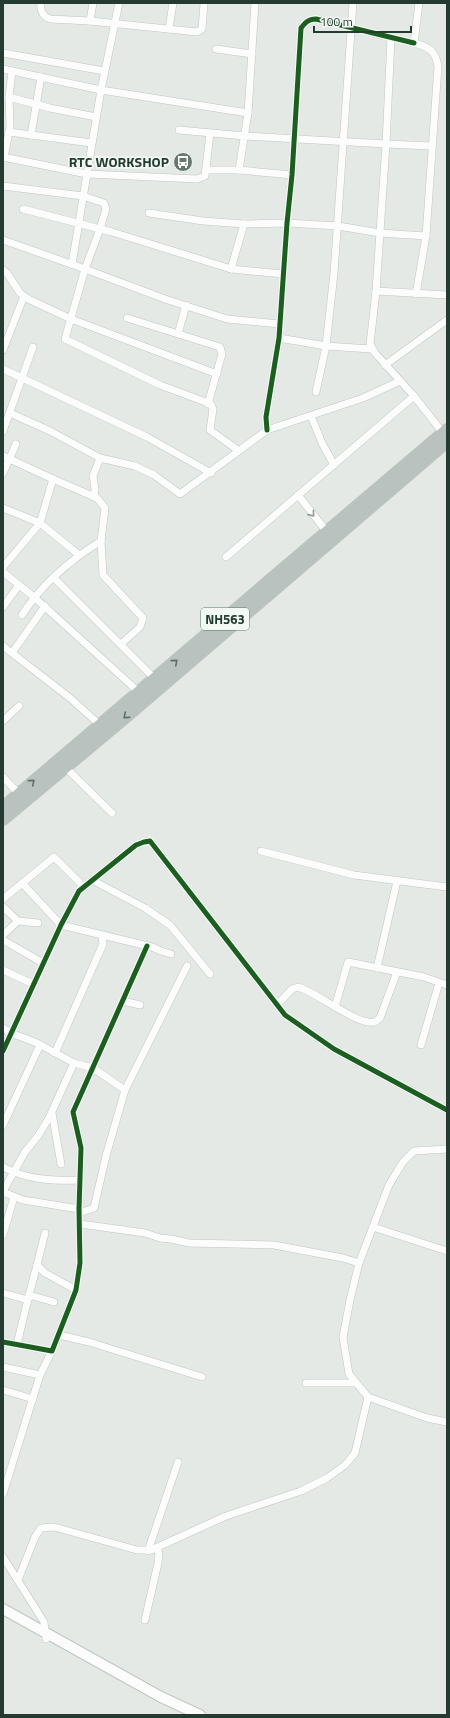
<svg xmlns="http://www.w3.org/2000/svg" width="450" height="1718" font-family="'Titillium Web',sans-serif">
	<rect width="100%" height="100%" fill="#e4e9e6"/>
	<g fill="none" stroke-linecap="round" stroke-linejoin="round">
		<g stroke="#c1c6c3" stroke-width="8">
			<g id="street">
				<path d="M41,3C40,11 42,16 50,19L90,21L197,32L202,29L204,3"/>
				<path d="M90,21L93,3"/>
				<path d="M169,29L173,3"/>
				<path d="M216,49L252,54"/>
				<path d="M3,53L104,71"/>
				<path d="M3,69L101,90L119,3"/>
				<path d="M9,97L50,108L96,117"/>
				<path d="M179,130L245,136L386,144L391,38"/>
				<path d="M9,132L91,143"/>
				<path d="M31,135L41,77"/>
				<path d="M432,146L386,144L376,291L370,344L375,353L414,396L443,433"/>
				<path d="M3,157L87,174L197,179L205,176L210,133"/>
				<path d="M4,157L10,127L9,97L12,71"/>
				<path d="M206,170H239L292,175"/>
				<path d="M239,170L248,113L255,3"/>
				<path d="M3,186L83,196L104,203L106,209L100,229L85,269L65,339L160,385L211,404L213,409L210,430L239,451"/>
				<path d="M23,209L112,232L231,269L283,274"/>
				<path d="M149,213L203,221L244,224"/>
				<path d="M3,240L85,269L165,299L227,319L279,324"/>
				<path d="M72,264L101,90L248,113"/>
				<path d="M231,269L244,224L287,223L338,226L380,233L426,236"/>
				<path d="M3,270L7,273L20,293L28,299L71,319L217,374"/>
				<path d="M376,291L447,295"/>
				<path d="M416,294L426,236L438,66C435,50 429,47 414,43L419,3"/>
				<path d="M127,318L220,347L222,354L208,404"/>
				<path d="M178,334L186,305"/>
				<path d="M279,338L326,346L371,349"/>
				<path d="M3,350L24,296"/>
				<path d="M385,365L447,320"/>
				<path d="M3,369L147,437L211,473"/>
				<path d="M316,392L326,346L334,273L353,3"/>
				<path d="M10,413L50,431L100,458L135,466L154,475L180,494L267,430L363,398L400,381"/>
				<path d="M311,416L322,443L334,465"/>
				<path d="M267,430L266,417L279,338L287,223L292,175L301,28C305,23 308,19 316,19L414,43"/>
				<path d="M3,431L33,347"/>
				<path d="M3,456L53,479"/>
				<path d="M3,473L16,444"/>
				<path d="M298,495L327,532"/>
				<path d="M94,497L95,489L93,476L100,458"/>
				<path d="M3,508L40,523L79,555"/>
				<path d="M226,557L414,396"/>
				<path d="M3,567L40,523L53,479L97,498L105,508L101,541L103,575L143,618L140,627L121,644"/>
				<path d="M3,572L34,597L130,684L140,694"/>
				<path d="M54,578L155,679"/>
				<path d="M3,607L19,585"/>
				<path d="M22,615C42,584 70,560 101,541"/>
				<path d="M3,646L70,698L100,725"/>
				<path d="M12,653L45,606"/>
				<path d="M3,721L19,706"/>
				<path d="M65,767L112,813"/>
				<path d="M3,777L19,794"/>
				<path d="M261,851L354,875L447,887"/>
				<path d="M92,880L145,908L170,925L210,974"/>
				<path d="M22,883L61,925L152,947L161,951L171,954"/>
				<path d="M3,899L54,857L84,887"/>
				<path d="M3,907L18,921L38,923"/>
				<path d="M3,935L18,921"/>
				<path d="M3,940L43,963"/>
				<path d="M377,968L397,881"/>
				<path d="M3,970L33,984"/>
				<path d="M123,1001L140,1005"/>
				<path d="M277,1005L292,989L298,987C317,992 357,1026 375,1022L380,1018L397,972"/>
				<path d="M335,1007L348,962L424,977L447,985"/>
				<path d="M3,1028L11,1033L37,1043L74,1063L93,1068L125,1090"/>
				<path d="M421,1045L439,983"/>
				<path d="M3,1051L61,925L79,891L136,845L144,842L150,841L285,1015L334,1049L447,1110"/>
				<path d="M55,1053L103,944L102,935"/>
				<path d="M52,1113L61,1164"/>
				<path d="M3,1125L40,1045"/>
				<path d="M447,1149L414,1151L403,1162L389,1185L359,1263L350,1300L343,1337L349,1374L368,1397L427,1418L447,1422"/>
				<path d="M3,1167C27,1180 54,1181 80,1180"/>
				<path d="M3,1191L25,1152L38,1136L49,1118L74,1063"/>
				<path d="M3,1192L23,1200L79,1209"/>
				<path d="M79,1213L94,1208L106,1156L125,1090L187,966"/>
				<path d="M80,1224L145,1233L160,1238L171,1239L189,1243L274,1245L343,1258L359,1263"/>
				<path d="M373,1227L447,1251"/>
				<path d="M45,1233L37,1265L45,1273L76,1290"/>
				<path d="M3,1235L14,1197"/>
				<path d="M37,1265L29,1295L54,1302"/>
				<path d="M3,1293L28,1300"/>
				<path d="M59,1335L89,1342L202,1377"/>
				<path d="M3,1342L52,1351L76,1290L80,1263L79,1209L81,1148L73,1112L147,946"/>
				<path d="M17,1344L29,1295"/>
				<path d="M3,1367L40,1375"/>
				<path d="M306,1383H355"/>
				<path d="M3,1390L33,1399"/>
				<path d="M3,1494L40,1375L52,1351"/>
				<path d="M148,1551L178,1462"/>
				<path d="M3,1557L44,1622L46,1639"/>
				<path d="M18,1580L35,1537L41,1528L54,1527L137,1550H151L226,1516L301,1491L327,1478L345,1465L355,1453L368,1397"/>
				<path d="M145,1620L158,1563L159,1554L157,1548"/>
			</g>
		</g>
		<g stroke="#c0c6c3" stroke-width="12">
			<path id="secondary" d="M3,1609L161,1697L200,1715"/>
		</g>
		<g stroke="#bdc5c1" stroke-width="14">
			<g id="highway">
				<path d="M3,808L447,430"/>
				<path d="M3,819L130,713L447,441"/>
			</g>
		</g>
		<use href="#street" stroke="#fbfcfb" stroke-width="7"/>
		<use href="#secondary" stroke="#fbfcfb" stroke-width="10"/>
		<use href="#highway" stroke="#bac2bf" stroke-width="12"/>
		<g stroke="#f2f8f4" stroke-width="8">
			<g id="cycleway">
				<path d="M267,430L266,417L279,338L287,223L292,175L301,28C305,23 308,19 316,19L414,43"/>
				<path d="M3,1051L61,925L79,891L136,845L144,842L150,841L285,1015L334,1049L447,1110"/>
				<path d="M3,1342L52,1351L76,1290L80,1263L79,1209L81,1148L73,1112L147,946"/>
			</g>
		</g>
		<use href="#cycleway" stroke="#1b5e20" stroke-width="5"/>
	</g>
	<defs><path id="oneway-chevron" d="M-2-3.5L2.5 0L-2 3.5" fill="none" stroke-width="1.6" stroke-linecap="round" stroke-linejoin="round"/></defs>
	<use stroke="#8f9c96" href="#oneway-chevron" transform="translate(312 514) rotate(51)"/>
	<g stroke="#5f716a">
		<use href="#oneway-chevron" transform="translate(175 662) rotate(-41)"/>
		<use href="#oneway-chevron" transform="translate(126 716) rotate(140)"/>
		<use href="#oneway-chevron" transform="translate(32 782) rotate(-41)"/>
	</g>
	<defs>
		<g id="bus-disc" transform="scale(1)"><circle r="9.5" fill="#677870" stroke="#f2f8f4"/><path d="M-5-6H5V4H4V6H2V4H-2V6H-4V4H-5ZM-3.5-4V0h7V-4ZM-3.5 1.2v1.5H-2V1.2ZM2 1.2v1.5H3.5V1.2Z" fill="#fff"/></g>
	</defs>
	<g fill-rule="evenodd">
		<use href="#bus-disc" x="183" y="162"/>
	</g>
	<g text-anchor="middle" stroke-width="3.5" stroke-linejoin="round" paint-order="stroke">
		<rect fill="#f2f8f4" stroke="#61746c" stroke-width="1" x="201" y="608" width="48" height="22" rx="3"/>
		<g font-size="13" font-weight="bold" fill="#233b31">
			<text x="225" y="624">NH563</text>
		</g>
		<g font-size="14" font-weight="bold" fill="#233b31" stroke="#f2f8f4" text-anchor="end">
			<text x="169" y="167">RTC WORKSHOP</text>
		</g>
	</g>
	<rect width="450" height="1718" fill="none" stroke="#233b31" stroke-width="8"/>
	<path d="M314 26v6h97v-6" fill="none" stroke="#233b31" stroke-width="2"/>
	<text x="320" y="26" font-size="12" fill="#233b31" stroke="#f2f8f4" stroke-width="3" paint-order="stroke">100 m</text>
</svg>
